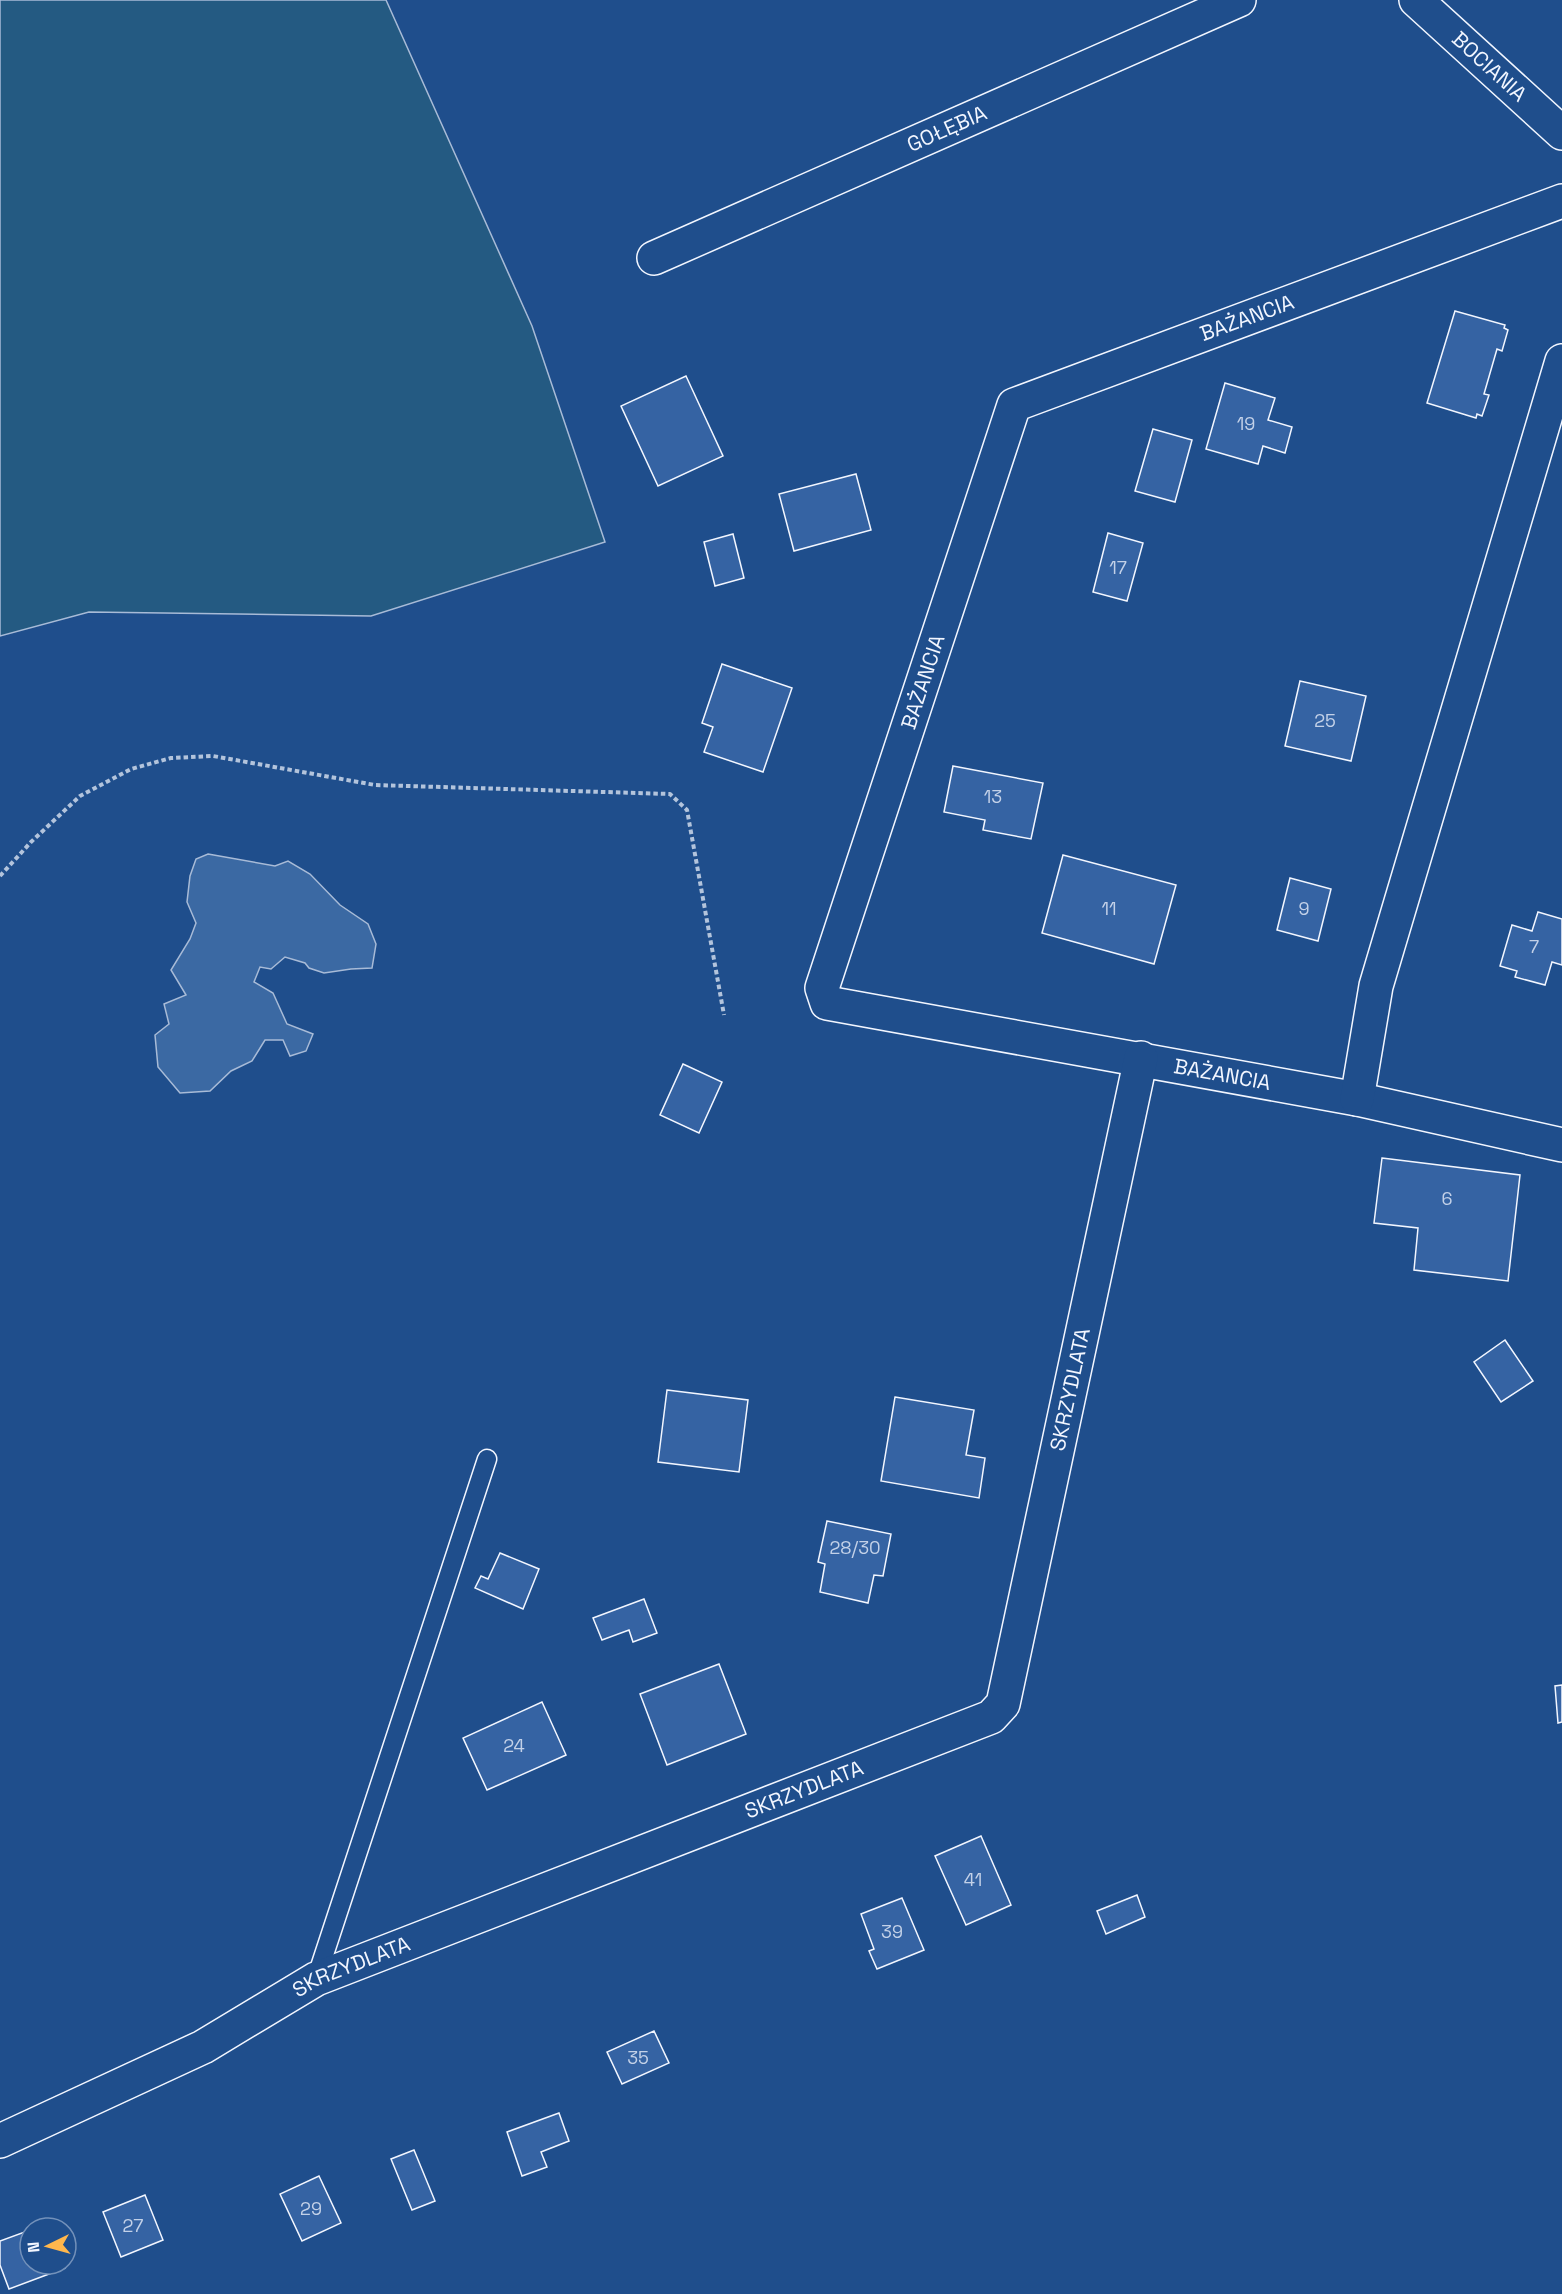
<svg xmlns="http://www.w3.org/2000/svg" width="1562" height="2294" font-family="'Space Grotesk',sans-serif">
	<rect width="100%" height="100%" fill="#1f4e8c"/>
	<path fill="#245a82" stroke="#a8bbd7" stroke-width="1.5" d="M0,0H386L532,326L605,542L371,616L89,612L0,636Z"/>
	<path fill="#3b69a3" stroke="#a8bbd7" stroke-width="1.5" d="M208,854L275,866L288,861L310,874L340,905L368,924L376,944L372,968L351,969L324,973L309,968L305,963L285,957L271,969L260,967L254,982L273,993L287,1024L313,1034L306,1051L290,1056L283,1040H265L252,1061L231,1071L210,1091L180,1093L158,1067L155,1035L169,1024L164,1004L186,995L171,970L190,939L196,923L187,902L190,876L196,859Z"/>
	<g fill="#3563a3" stroke="#f2f6ff" stroke-width="1.5">
		<path d="M1455,311L1505,325L1504,328L1508,330L1502,351L1497,349L1484,394L1489,395L1482,416L1477,414L1476,418L1427,403Z"/>
		<path d="M686,376L723,456L658,486L621,406Z"/>
		<path d="M1225,383L1275,398L1268,420L1292,427L1285,453L1263,446L1258,464L1206,449Z"/>
		<path d="M1153,429L1192,440L1175,502L1135,491Z"/>
		<path d="M856,474L871,530L794,551L779,494Z"/>
		<path d="M1108,533L1143,543L1127,601L1093,592Z"/>
		<path d="M733,534L744,578L715,586L704,542Z"/>
		<path d="M722,664L792,688L763,772L704,752L713,727L702,723Z"/>
		<path d="M1300,681L1366,696L1351,761L1285,746Z"/>
		<path d="M953,766L1043,783L1031,839L983,830L985,820L944,812Z"/>
		<path d="M1063,855L1176,885L1154,964L1042,933Z"/>
		<path d="M1290,878L1331,889L1318,941L1277,930Z"/>
		<path d="M1538,912L1562,919V965L1552,962L1545,985L1515,977L1517,971L1500,966L1512,925L1532,931Z"/>
		<path d="M683,1064L722,1082L699,1133L660,1115Z"/>
		<path d="M1382,1158L1520,1175L1508,1281L1414,1270L1418,1228L1374,1223Z"/>
		<path d="M1505,1340L1533,1381L1501,1402L1474,1362Z"/>
		<path d="M667,1390L748,1400L739,1472L658,1462Z"/>
		<path d="M895,1397L974,1410L966,1455L985,1458L979,1498L881,1481Z"/>
		<path d="M827,1521L891,1534L883,1576L874,1575L868,1603L820,1592L825,1564L818,1562Z"/>
		<path d="M500,1553L539,1569L523,1609L475,1588L481,1576L488,1579Z"/>
		<path d="M644,1599L657,1633L633,1642L629,1630L602,1640L593,1618Z"/>
		<path d="M719,1664L746,1734L667,1765L640,1694Z"/>
		<path d="M1562,1685V1722L1558,1723L1555,1686Z"/>
		<path d="M542,1702L566,1755L487,1790L463,1738Z"/>
		<path d="M981,1836L1011,1905L966,1925L935,1856Z"/>
		<path d="M1137,1895L1145,1917L1106,1934L1097,1911Z"/>
		<path d="M902,1898L924,1950L877,1969L869,1951L874,1949L861,1914Z"/>
		<path d="M654,2031L669,2063L622,2084L607,2052Z"/>
		<path d="M559,2113L569,2141L541,2152L547,2167L522,2176L507,2132Z"/>
		<path d="M414,2150L435,2201L412,2210L391,2159Z"/>
		<path d="M319,2176L341,2223L302,2241L280,2194Z"/>
		<path d="M145,2195L163,2240L121,2257L103,2212Z"/>
		<path d="M48,2223L50,2228H35Z"/>
		<path d="M30,2230V2264H63L65,2268L9,2289L0,2265V2241Z"/>
	</g>
	<g fill="none" stroke-linecap="round" stroke-linejoin="round">
		<g stroke="#f2f6ff" stroke-width="21">
			<path id="lane" d="M316,1979L487,1459"/>
		</g>
		<g stroke="#f2f6ff" stroke-width="36">
			<g id="street">
				<path id="s1" d="M1416,0L1562,133"/>
				<path id="s2" d="M1562,201L1014,405L822,988L827,1003L1357,1099L1562,1145"/>
				<path id="s3" d="M654,258L1239,0"/>
				<path d="M1357,1099L1376,986L1562,361"/>
				<path id="s4" d="M0,2141L203,2047L316,1979L991,1717L1003,1704L1141,1058"/>
			</g>
		</g>
		<path stroke="#b3c4dc" stroke-width="4" stroke-dasharray="4.5 3" stroke-linecap="butt" d="M0,876L31,842L80,796L131,769L171,758L213,756L375,785L670,794L687,810L724,1015"/>
		<use href="#lane" stroke="#1f4e8c" stroke-width="18"/>
		<use href="#street" stroke="#1f4e8c" stroke-width="33"/>
	</g>
	<g text-anchor="middle" stroke-width="4.5" stroke-linejoin="round" paint-order="stroke">
		<g font-size="18" fill="#c3d1e8">
			<text x="1246" y="430">19</text>
			<text x="1118" y="574">17</text>
			<text x="1325" y="727">25</text>
			<text x="993" y="803">13</text>
			<text x="1109" y="915">11</text>
			<text x="1304" y="915">9</text>
			<text x="1534" y="953">7</text>
			<text x="1447" y="1205">6</text>
			<text x="855" y="1554">28/30</text>
			<text x="514" y="1752">24</text>
			<text x="973" y="1886">41</text>
			<text x="892" y="1938">39</text>
			<text x="638" y="2064">35</text>
			<text x="311" y="2215">29</text>
			<text x="133" y="2232">27</text>
		</g>
		<g font-size="21" fill="#f2f6ff" stroke="#1f4e8c">
			<text dy="7" stroke="none"><textPath href="#s1" startOffset="99">BOCIANIA</textPath></text>
			<text dy="7" stroke="none"><textPath href="#s3" startOffset="320">GOŁĘBIA</textPath></text>
			<text transform="translate(1247 318) rotate(-20)" y="7">BAŻANCIA</text>
			<text transform="translate(923 682) rotate(-72)" y="7">BAŻANCIA</text>
			<text dy="7" stroke="none"><textPath href="#s2" startOffset="1616">BAŻANCIA</textPath></text>
			<text dy="7" stroke="none"><textPath href="#s4" startOffset="1419">SKRZYDLATA</textPath></text>
			<text dy="7" stroke="none"><textPath href="#s4" startOffset="879">SKRZYDLATA</textPath></text>
			<text dy="7" stroke="none"><textPath href="#s4" startOffset="393">SKRZYDLATA</textPath></text>
		</g>
	</g>
	<g transform="translate(48 2246) rotate(265)"><circle r="28" fill="#1f4e8c" stroke="#7391ba" stroke-width="1.5"/>
	<path d="M0-4.5L10 22L0 15L-10 22Z" fill="#ffb74d"/>
	<text y="-9" font-size="16" font-weight="bold" text-anchor="middle" fill="#f2f6ff">N</text>
	</g>
</svg>
